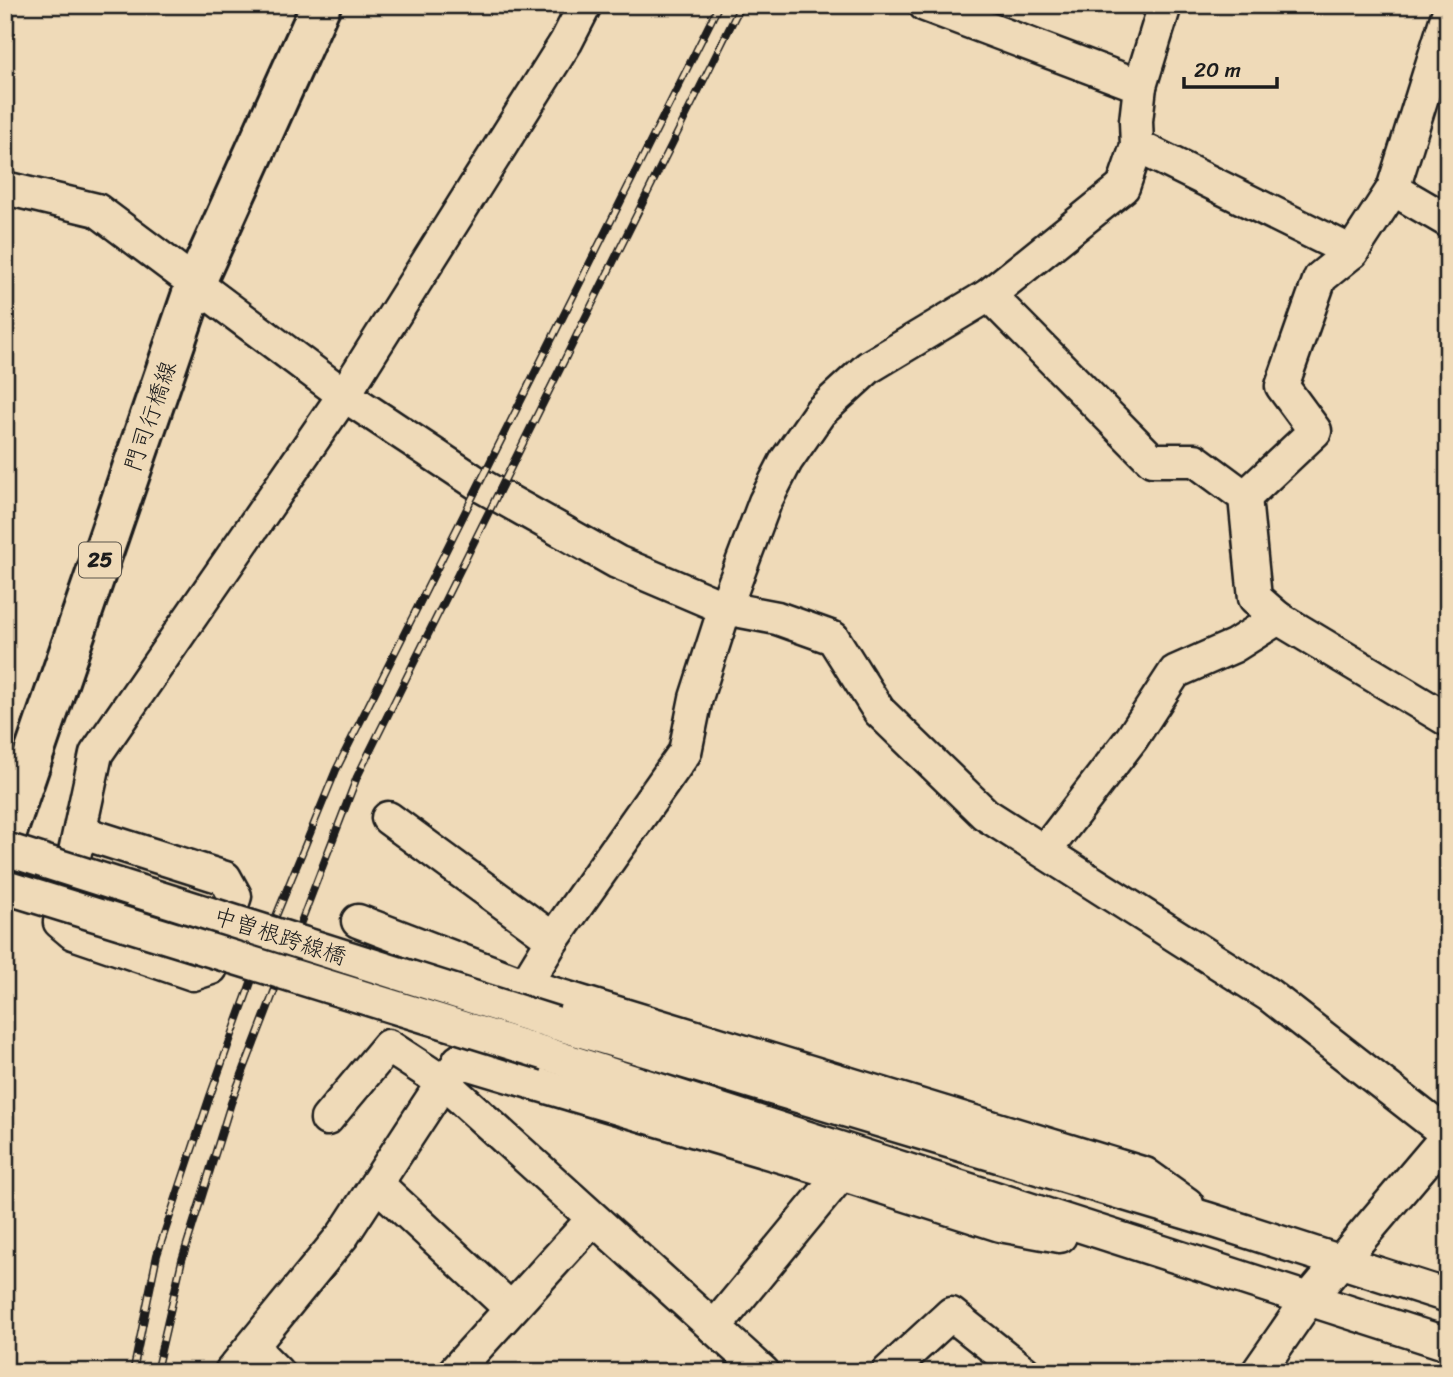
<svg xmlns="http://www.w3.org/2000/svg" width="1453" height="1377" font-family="Sriracha,'Klee One',sans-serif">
	<rect width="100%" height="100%" fill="#efdab8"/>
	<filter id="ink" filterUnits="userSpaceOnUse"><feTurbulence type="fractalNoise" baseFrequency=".0143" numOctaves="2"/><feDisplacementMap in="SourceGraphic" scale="14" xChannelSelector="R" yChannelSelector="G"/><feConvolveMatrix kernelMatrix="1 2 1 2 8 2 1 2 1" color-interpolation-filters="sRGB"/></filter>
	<g filter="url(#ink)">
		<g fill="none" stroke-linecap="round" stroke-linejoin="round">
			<g stroke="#1c1c1c" stroke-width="37">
				<g id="minor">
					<path d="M1140,86L1165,5"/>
					<path d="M1137,146L1352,252L1393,189L1448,14"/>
					<path d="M5,188L97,210L344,395L480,485L617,562L725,608L777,618L833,638L879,711L985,814L1269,995L1448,1135"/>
					<path d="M1393,189L1448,221"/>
					<path d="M989,295L1152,460H1195L1245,497L1255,598L1278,618"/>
					<path d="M1245,497L1315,431L1282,386L1320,278L1352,252"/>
					<path d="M388,818L553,939"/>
					<path d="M80,832L225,878L235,896L211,968L193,974L73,933L60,922L96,754L344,395L566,42L585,5"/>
					<path d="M1045,851L1132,738L1175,672L1234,646L1278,618L1448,720"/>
					<path d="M358,921L525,985L1145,1174L1187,1204"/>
					<path d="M555,1023L1208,1219L1448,1296"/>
					<path d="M547,1054L1448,1344"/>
					<path d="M459,1061L841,1174L1000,1225L1060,1236"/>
					<path d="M377,1184L510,1308"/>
					<path d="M714,1328L841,1174"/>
					<path d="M252,1347L277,1372"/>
					<path d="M231,1372L343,1235L443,1082L388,1046L327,1119"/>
					<path d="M454,1372L593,1219"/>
					<path d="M763,1372L443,1082L525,985L553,939L685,752L696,698L725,608L765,502L786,461L820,412L869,367L989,295L1123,187L1137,146L1136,121L1140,86L925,5"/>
					<path d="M888,1372L951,1314L1024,1372"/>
					<path d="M1258,1372L1308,1300L1448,1135"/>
				</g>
			</g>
			<g stroke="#1c1c1c" stroke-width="44">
				<path id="major" d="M5,838L196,282L321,5"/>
			</g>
			<use href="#minor" stroke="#efdab8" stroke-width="32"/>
			<use href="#major" stroke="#efdab8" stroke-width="38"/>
			<g stroke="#1c1c1c" stroke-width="8">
				<g id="rail">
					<path d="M133,1372L157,1255L210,1096L267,938L336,770L719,5"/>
					<path d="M156,1372L182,1260L231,1103L357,777L741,5"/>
				</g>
			</g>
			<use href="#rail" stroke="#efdab8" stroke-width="5" stroke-dasharray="16" stroke-linecap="butt"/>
			<g stroke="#1c1c1c" stroke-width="37" stroke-linecap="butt">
				<g id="minor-bridge">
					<path d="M5,849L555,1023"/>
					<path d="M5,887L547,1054"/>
				</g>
			</g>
			<use href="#minor-bridge" stroke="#efdab8" stroke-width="32"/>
		</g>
	</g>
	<g text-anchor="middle" stroke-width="5" stroke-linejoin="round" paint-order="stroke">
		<rect fill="#efdab8" stroke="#5b554b" stroke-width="2" x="79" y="542.5" width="42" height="35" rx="5"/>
		<g font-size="21" font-weight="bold" fill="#1c1c1c">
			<text x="100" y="567">25</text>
		</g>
		<g font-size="23" fill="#1c1c1c" stroke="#efdab8">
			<text transform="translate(150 416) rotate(-71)" y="8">門司行橋線</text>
			<text transform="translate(280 936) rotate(18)" y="8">中曽根跨線橋</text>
		</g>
	</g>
	<rect width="1453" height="1377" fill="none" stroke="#efdab8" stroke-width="28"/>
	<rect x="14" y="14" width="1425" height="1349" fill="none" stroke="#1c1c1c" stroke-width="2.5" filter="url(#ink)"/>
	<path d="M1184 77v10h93v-10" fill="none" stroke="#1c1c1c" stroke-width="3.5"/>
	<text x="1194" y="77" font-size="21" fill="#1c1c1c" stroke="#efdab8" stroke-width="5" paint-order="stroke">20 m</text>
</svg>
